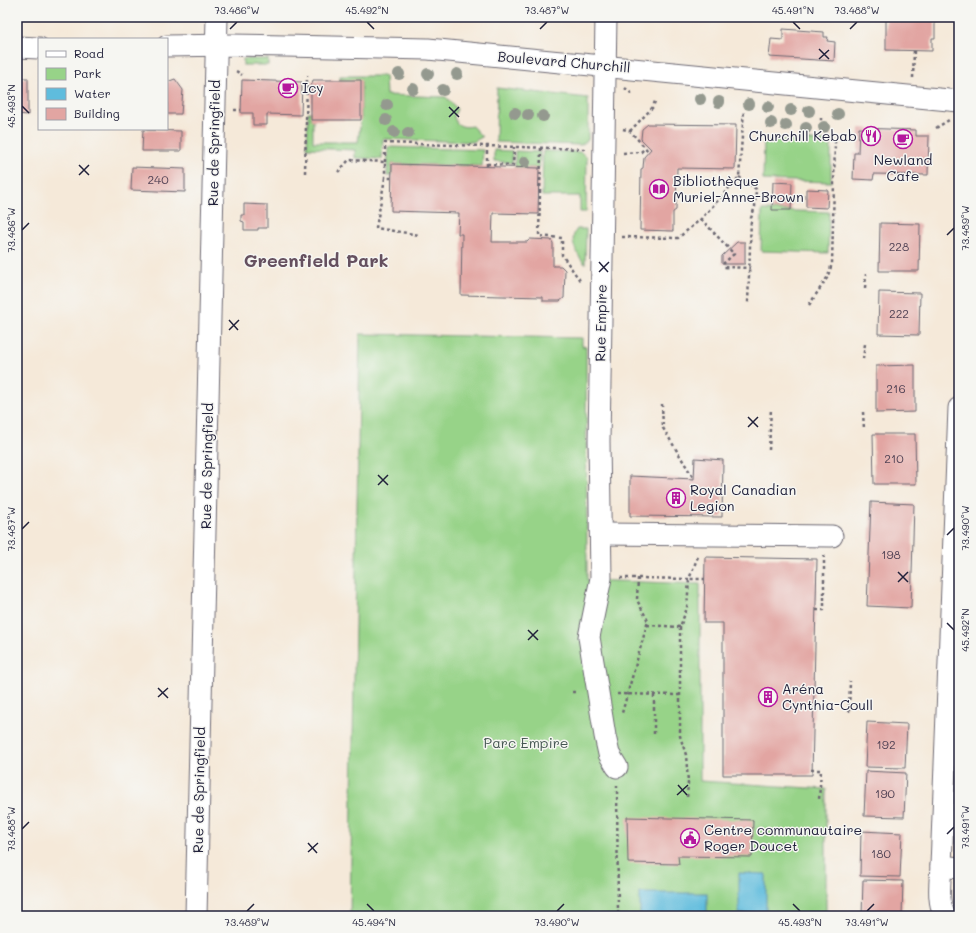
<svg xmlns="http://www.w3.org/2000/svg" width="976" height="933" font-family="Mali,sans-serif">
	<rect width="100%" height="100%" fill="#f6f6f2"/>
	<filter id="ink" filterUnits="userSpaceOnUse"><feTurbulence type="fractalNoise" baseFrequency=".025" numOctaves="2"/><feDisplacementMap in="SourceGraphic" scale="8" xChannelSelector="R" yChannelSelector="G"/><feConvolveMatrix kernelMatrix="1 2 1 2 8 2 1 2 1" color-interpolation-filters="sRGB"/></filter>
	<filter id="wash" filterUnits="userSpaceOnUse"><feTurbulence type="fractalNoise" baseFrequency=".012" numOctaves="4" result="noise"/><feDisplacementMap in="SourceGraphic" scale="16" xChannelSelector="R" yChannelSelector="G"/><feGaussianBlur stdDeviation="0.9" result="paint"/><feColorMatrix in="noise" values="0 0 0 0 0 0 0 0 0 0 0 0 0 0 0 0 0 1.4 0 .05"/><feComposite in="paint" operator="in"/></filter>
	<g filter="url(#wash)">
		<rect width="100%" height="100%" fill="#f5e9d9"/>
		<g fill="#97d388" stroke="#5c7a62">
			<rect x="243" y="59" width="25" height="6"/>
			<path d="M340,76H385L386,95L446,97L457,109L454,116C455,126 464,128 472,126L482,137L473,142L383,139L382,159L355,158V150L307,148L308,112H311V119L313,120V142H358L361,119V81L340,80Z"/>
			<path d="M497,88L588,98V140L581,145L496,142Z"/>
			<path d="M764,140L831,141V182L763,180Z"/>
			<path d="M388,147L483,150L482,166L392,164L391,176H387Z"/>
			<path d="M494,150L512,151V163L494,161Z"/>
			<path d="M515,151L540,152L539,168L515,167Z"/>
			<path d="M543,151L581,152L587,158L586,212H580V196H542Z"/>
			<path d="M762,210L829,212L828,253L761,251Z"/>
			<path d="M577,229H586L585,264C577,255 568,240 577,229Z"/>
			<path d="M360,334L582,338V346L586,347L587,580L700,584V781L826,789V916H350Z"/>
		</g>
		<g fill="#5fbcdd" stroke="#406f8c">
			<path d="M739,873L766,874V914H739Z"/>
			<rect x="640" y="893" width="67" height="23"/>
		</g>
		<g id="blocks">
			<g fill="#e2a5a2">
				<path d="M659,17H675V19L659,18Z"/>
				<path d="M886,17H935V38H932V51L886,50Z"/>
				<path d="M783,29L824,32V37H828L827,41L835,42L834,61L769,57L771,39L783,40Z"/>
				<path d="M17,78H28V115L17,114Z"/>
				<path d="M175,79L183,90L181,114H167V82Z"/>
				<path d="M242,80L302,82L301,115L267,114V125H253V113H241Z"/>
				<path d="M313,80H361V120H311V84H312Z"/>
				<path d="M648,124L736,125L735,169L677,168L676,210L673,212V231L640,230L641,169L643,168L644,157L651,149L641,139L642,129Z"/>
				<path d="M859,128L916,130V136H929L928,175L874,174L873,180L853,179L854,153H858Z"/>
				<path d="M143,130L181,131V151H142Z"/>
				<path d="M392,164L539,168L538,214L493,213L492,242H527L530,239L551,240L553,243V266H561L565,270L564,298L560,301H543V297L461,295L462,234H458L459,213L391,211Z"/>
				<path d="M132,167L185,169V192L131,190Z"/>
				<path d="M773,182L792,183L791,210H772Z"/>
				<path d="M806,189L828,190L827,208L806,207Z"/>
				<path d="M244,204L267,205V228H258V230H244V222L241,221V215H244Z"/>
				<path d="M880,223L920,224L919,271H879Z"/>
				<path d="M737,242H745V264H722V256Z"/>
				<path d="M879,292L920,293L919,335L878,334Z"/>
				<path d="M915,365V412L876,413V366Z"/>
				<path d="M873,434H915L916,484H874Z"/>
				<path d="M695,458L723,460L722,517L630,516V476L694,479Z"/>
				<path d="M871,502L914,504L911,608L867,606Z"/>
				<path d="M705,557L817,559L812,775H723V623H704Z"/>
				<path d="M867,722L907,724L905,768L865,767Z"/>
				<path d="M866,771L906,773L904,817L864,816Z"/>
				<path d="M627,817L753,820L752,857L678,856L679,864L628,863Z"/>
				<path d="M861,831L902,833L900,877L860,876Z"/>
				<path d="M863,880L903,881L902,916H862Z"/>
			</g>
		</g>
	</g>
	<g filter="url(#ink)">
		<use href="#blocks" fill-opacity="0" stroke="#6c6872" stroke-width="1"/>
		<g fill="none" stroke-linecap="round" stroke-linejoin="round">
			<g stroke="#6c6872" stroke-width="23">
				<g id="minor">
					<path d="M606,17L599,441L601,578L589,637L605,736L609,754L617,767"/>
					<path d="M167,46L231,45L428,49L959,101"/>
					<path d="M17,47L39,48"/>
					<path d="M601,534L832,536"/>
					<path d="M941,866L959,408"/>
					<path d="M196,916L217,17"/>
					<path d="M945,916C937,902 940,882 941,866L959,868"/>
				</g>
			</g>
			<g stroke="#6c6872" stroke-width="2.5" stroke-dasharray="3 3" stroke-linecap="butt">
				<path d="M236,71L242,75"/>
				<path d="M913,78L914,50"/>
				<path d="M625,88L632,94"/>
				<path d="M234,110H241"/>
				<path d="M936,128L949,120"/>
				<path d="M623,129L630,131L649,152"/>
				<path d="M630,131L653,107L655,101"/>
				<path d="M541,148L539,236L562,238V255L581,282"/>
				<path d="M623,153L641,152L645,148"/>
				<path d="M385,162V143L585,149"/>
				<path d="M487,164L513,165L514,147"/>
				<path d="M487,166V144"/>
				<path d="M338,172L349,160L385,162V178H391"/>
				<path d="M305,173L307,76"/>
				<path d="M739,177L756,189L755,207L751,218L748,304"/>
				<path d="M385,178L376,228L419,235"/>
				<path d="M701,219L734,254L724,263V267L750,268"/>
				<path d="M622,237L678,238L701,219L739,177L744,110"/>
				<path d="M865,288L866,274"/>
				<path d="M809,305L827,278L832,264L835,141L821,130V118"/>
				<path d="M863,359L865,344"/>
				<path d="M662,404L663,428L694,479"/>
				<path d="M863,412L864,429"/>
				<path d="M769,450L771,408"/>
				<path d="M620,578H638L637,600L648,621L622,713"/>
				<path d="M638,578L689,579L699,554"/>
				<path d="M816,610H824V555"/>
				<path d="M647,625L680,627L687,608L689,579H705"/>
				<path d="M680,627V736L686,755L688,782L687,799"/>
				<path d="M572,692H578"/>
				<path d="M617,694L680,695"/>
				<path d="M654,695V734"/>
				<path d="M849,712L850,681"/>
				<path d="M811,770H821L819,800"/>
				<path d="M617,785L618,916"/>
			</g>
			<use href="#minor" stroke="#fff" stroke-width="21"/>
		</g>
		<g fill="#94998f">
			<circle cx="399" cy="74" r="6"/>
			<circle cx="428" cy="74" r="6"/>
			<circle cx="457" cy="74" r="6"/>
			<circle cx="413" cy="89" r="6"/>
			<circle cx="443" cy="90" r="6"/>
			<circle cx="700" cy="99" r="6"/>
			<circle cx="719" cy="102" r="6"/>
			<circle cx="749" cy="104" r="6"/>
			<circle cx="387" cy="105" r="6"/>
			<circle cx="768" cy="107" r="6"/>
			<circle cx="791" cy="110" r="6"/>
			<circle cx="809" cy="111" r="6"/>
			<circle cx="515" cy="113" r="6"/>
			<circle cx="838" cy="114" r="6"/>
			<circle cx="528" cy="115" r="6"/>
			<circle cx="543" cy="116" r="6"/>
			<circle cx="386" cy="120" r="6"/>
			<circle cx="771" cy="123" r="6"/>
			<circle cx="786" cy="125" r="6"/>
			<circle cx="824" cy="127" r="6"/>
			<circle cx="806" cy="128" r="6"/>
			<circle cx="394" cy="132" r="6"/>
			<circle cx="408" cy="133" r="6"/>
			<circle cx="525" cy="162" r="6"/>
		</g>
	</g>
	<path fill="none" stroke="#22223b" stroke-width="1.5" d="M367,22L374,29M793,22L800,29M230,29L237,22M540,29L547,22M850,29L857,22M819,49L829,59M819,59L829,50M22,106L29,113M449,107L459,117M449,117L459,107M79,165L89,175M79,175L89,165M22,230L29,223M947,235L954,228M599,262L608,272M599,272L609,262M229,320L238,330M229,330L239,320M748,417L758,427M748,427L758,417M378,475L388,485M378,485L388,475M22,529L29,522M947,535L954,528M898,572L908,582M898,582L908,572M947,623L954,630M528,630L538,640M528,640L538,630M158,688L168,698M158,697L168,688M678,785L687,795M677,795L688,785M22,829L29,822M947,834L954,827M308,843L317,853M308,852L318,843M367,904L374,911M793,904L800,911M247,911L254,904M557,911L564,904M867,911L874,904"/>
	<defs>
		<g id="cafe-ring" transform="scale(1)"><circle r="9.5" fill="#f6f6f2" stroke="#b5179e" stroke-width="1.5"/><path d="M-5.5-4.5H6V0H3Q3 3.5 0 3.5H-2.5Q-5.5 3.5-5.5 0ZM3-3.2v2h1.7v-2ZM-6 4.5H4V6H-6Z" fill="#b5179e"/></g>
		<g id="restaurant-ring" transform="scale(1)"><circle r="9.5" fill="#f6f6f2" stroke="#b5179e" stroke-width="1.5"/><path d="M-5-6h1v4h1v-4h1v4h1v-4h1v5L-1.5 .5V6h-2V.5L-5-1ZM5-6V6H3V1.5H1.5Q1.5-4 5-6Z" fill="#b5179e"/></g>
		<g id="library-ring" transform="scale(1)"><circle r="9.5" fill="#f6f6f2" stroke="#b5179e" stroke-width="1.5"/><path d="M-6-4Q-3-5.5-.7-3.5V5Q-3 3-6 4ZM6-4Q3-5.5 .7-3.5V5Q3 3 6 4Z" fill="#b5179e"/></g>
		<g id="building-ring" transform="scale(1)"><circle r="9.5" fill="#f6f6f2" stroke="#b5179e" stroke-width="1.5"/><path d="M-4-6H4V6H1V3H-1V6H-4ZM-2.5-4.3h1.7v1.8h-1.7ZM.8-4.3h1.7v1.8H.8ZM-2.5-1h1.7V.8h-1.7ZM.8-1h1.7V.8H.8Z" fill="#b5179e"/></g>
		<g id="civic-ring" transform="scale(1)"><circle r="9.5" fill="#f6f6f2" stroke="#b5179e" stroke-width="1.5"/><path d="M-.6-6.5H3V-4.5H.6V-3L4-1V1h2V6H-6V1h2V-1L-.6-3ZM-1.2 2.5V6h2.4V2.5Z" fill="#b5179e"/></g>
	</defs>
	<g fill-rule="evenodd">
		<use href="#cafe-ring" x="288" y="88"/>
		<use href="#restaurant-ring" x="871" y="136"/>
		<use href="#cafe-ring" x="903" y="139"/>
		<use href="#library-ring" x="659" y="189"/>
		<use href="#building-ring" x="676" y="498"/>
		<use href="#building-ring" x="768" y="697"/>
		<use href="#civic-ring" x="690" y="838"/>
	</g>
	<g text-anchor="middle" stroke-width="3" stroke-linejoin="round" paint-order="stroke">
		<g font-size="12" fill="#524355">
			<text x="158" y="184">240</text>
			<text x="899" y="251">228</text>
			<text x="899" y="318">222</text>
			<text x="896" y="393">216</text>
			<text x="894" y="463">210</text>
			<text x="891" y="559">198</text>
			<text x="886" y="749">192</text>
			<text x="885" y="798">190</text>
			<text x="881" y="858">180</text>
		</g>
		<g font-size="14" fill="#22223b" stroke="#f6f6f2">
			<text transform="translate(564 62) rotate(5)" y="5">Boulevard Churchill</text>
			<text transform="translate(214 143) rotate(-89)" y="5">Rue de Springfield</text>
			<text transform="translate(601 323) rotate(-89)" y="5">Rue Empire</text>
			<text transform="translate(207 466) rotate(-89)" y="5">Rue de Springfield</text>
			<text transform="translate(199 790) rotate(-89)" y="5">Rue de Springfield</text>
		</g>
		<g font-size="14" fill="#22223b" stroke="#f6f6f2" text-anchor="start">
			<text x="302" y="93">Icy</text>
			<text x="857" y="141" text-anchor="end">Churchill Kebab</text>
			<text x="903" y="165" text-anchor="middle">Newland<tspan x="903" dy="16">Cafe</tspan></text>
			<text x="673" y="186">Bibliothèque<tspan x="673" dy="16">Muriel-Anne-Brown</tspan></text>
			<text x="690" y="495">Royal Canadian<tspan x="690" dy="16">Legion</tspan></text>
			<text x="782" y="694">Aréna<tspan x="782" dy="16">Cynthia-Coull</tspan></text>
			<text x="704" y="835">Centre communautaire<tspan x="704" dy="16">Roger Doucet</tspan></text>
		</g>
		<g font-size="14" fill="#455752" stroke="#f6f6f2">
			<text x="526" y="748">Parc Empire</text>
		</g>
		<g font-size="18" font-weight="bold" fill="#65505f" stroke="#f6f6f2">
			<text x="316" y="267">Greenfield Park</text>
		</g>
	</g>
	<rect width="976" height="933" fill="none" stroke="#f6f6f2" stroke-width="44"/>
	<rect x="38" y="38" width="130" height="92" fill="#f6f6f2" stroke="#a1a1a9"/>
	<rect x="46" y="51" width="20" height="6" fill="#ffffff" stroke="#a1a1a9"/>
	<text x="74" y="58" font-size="12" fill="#22223b">Road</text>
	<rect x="46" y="68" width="20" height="12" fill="#97d388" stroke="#a1a1a9"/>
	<text x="74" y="78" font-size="12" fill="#22223b">Park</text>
	<rect x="46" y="88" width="20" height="12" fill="#5fbcdd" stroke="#a1a1a9"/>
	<text x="74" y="98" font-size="12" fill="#22223b">Water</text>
	<rect x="46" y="108" width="20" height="12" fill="#e2a5a2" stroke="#a1a1a9"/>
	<text x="74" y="118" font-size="12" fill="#22223b">Building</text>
	<rect x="22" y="22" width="932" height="889" fill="none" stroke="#22223b" stroke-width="1.5"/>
	<g font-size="10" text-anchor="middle" fill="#22223b">
		<text x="237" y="14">73.486°W</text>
		<text x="367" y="14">45.492°N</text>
		<text x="547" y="14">73.487°W</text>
		<text x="793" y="14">45.491°N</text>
		<text x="857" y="14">73.488°W</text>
		<text transform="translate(11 106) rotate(-90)" y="4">45.493°N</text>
		<text transform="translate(965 228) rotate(-90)" y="4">73.489°W</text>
		<text transform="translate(11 230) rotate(-90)" y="4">73.486°W</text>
		<text transform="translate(965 528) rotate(-90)" y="4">73.490°W</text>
		<text transform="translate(11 529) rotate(-90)" y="4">73.487°W</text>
		<text transform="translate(965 630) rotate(-90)" y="4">45.492°N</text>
		<text transform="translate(965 827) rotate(-90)" y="4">73.491°W</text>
		<text transform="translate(11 829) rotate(-90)" y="4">73.488°W</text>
		<text x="247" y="926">73.489°W</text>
		<text x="374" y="926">45.494°N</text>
		<text x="557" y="926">73.490°W</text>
		<text x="800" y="926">45.493°N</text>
		<text x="867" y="926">73.491°W</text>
	</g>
</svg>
